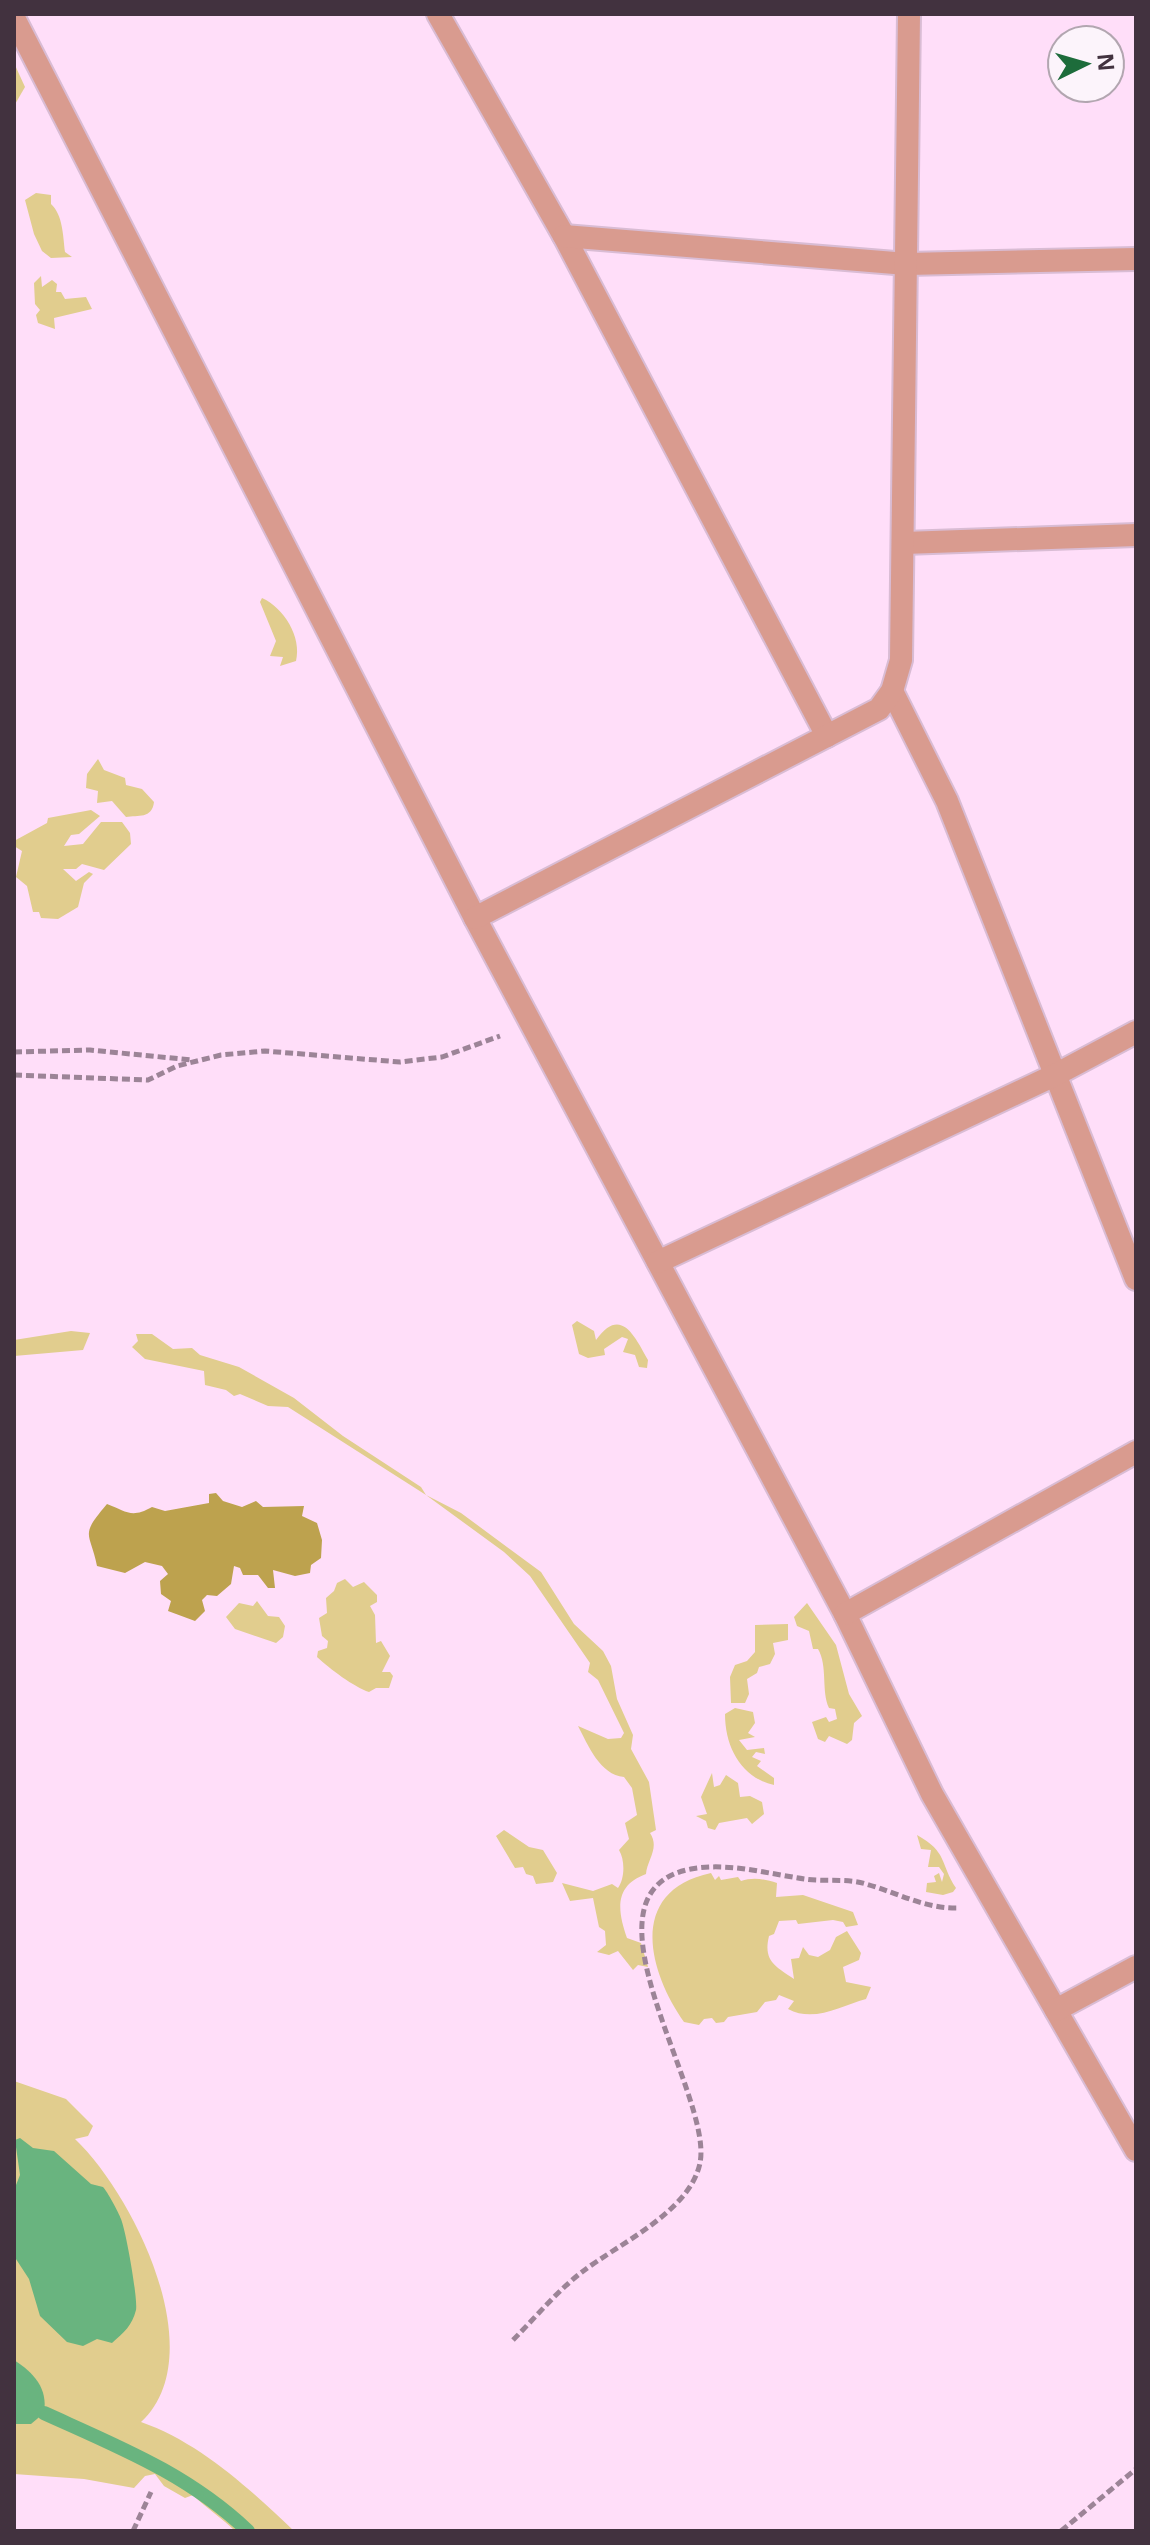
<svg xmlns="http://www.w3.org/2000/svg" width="1150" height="2545" font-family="'Noto Sans',sans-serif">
	<rect width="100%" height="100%" fill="#ffdef9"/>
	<g fill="#e1cd8e">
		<path d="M14,63L25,87L14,106Z"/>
		<path d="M36,193L51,195V204C63,215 63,236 65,252L72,257L51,258L42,251L34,234L25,200Z"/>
		<path d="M41,276L42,287L52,280L57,284L56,292H61L65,299L86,297L92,309L54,318L55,329L38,323L36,315L40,310L35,304L34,283Z"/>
		<path d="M262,598C284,608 302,637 296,661L280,666L283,657L270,656L276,641L260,602Z"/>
		<path d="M98,759L104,770L125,778L126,785L142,789L154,802C152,819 138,815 126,817L112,801L97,803L98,791L86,788L87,774Z"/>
		<path d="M91,810L100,816L79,834L71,835L64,846L83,844L101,822H122L130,833L131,844L104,870L82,864L76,869H63L76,881L89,872L93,874L84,883L78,907L58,919L41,918L39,912H33L27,886L16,877L22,851L14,846V841L47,823L48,818Z"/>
		<path d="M577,1321L594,1331L596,1340C621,1305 635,1337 648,1360L647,1368L639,1367L635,1355L623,1352L628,1339L622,1337L604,1349L605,1355L588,1358L579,1354L572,1325Z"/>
		<path d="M71,1331L90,1333L83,1350L14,1356V1340Z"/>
		<path d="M136,1334H152L173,1349L192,1348L200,1355L239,1367L294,1398L343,1436L421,1487L426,1495L461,1513L541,1572L574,1624L603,1651L611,1666L617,1699L633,1735L631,1749L649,1782L656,1830L650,1833C660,1848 647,1860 646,1874C613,1886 618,1912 627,1938L641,1943L648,1967L638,1965L633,1970L618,1951L609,1955L597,1952L606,1945L605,1931L599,1927L593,1898L570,1901L562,1883L593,1891L612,1884L618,1888C625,1878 625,1860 619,1850L629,1839L625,1823L637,1815L632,1788L624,1777C600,1775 588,1745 578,1726L608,1739L621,1738L624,1733L598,1680L588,1672L590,1663L530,1576L504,1552L426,1495L288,1407L268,1406L240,1394L234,1396L226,1390L205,1385L204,1371L145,1359L132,1347L138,1341Z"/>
		<path d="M345,1579L353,1587L364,1582L377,1595V1602L370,1606L375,1615L376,1643L381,1641L390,1656L382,1672H390L393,1676L389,1688H376L369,1692C354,1687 330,1669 317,1657L318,1651L327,1648L328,1641L322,1636L319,1618L327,1613L326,1598L334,1591L337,1583Z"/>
		<path d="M257,1601L268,1616L279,1617L285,1626L283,1637L276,1643L235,1629L226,1617L239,1603L253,1606Z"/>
		<path d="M807,1603L836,1645L849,1694L862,1716L854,1723L852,1740L847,1744L829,1736L825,1742L818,1739L812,1722L826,1717L829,1722L837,1719L835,1709L829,1708C821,1691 828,1666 818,1649H813L809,1631L797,1626L794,1617Z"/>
		<path d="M788,1624V1640L773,1643L775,1654L770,1664L759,1667L757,1673L747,1679L749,1694L745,1703H731L730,1677L735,1665L747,1661L755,1652V1625Z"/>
		<path d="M735,1708L753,1712L755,1723L748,1733L755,1737L739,1740L747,1750L764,1748L765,1754L756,1752L752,1757L761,1761L757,1766L774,1778V1785C742,1778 725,1748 725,1714Z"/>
		<path d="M712,1773L714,1787L720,1785L726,1775L738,1783L740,1797L750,1796L762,1802L764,1814L752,1824L747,1818L719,1823L715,1830L708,1828L706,1821L696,1816L707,1814L701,1797Z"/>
		<path d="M504,1830L529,1847L543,1850L557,1873L553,1882L536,1884L533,1876L526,1874L523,1867L515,1868L496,1836Z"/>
		<path d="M917,1835C948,1852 940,1864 956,1888L953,1892L943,1895L926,1892L927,1883L936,1882L934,1876L939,1873L942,1882L944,1874L939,1867H928L931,1850L921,1849Z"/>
		<path d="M711,1873L715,1880L719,1876L721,1880L738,1877L741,1881C753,1877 765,1879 777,1883L776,1897L803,1895L853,1912L858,1925L846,1927L843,1922L833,1920L798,1924L796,1920L779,1921L774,1934L769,1936C763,1961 775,1966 794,1979L791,1959L799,1958L803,1947L809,1955L818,1957L830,1950L836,1937L847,1931L861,1953L859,1960L843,1967L846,1982L871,1987L866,1999C841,2006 814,2023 788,2009L794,2001L779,1995L776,2000L765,2002L757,2012L728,2017L724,2022L716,2023L712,2018L704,2019L699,2025L684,2022C648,1971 627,1891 711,1873Z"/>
		<path d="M14,2081L66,2099L93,2126L88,2136L75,2139C134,2195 213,2355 141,2422C199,2442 250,2489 294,2531H235C221,2517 207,2509 193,2495L185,2498L164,2486L155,2474L145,2476L134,2488L84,2479L14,2474Z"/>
	</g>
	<path fill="#bda24e" d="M216,1493L223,1501L242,1507L256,1501L263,1507L304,1506L302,1516L317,1523L322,1540L321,1558L311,1565L310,1573L295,1576L273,1570L275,1588H268L258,1575H243L240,1568L234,1566L231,1584L217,1596L207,1595L202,1600L205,1611L195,1621L168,1611L171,1601L161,1594L160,1581L168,1574L162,1566L145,1562L125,1573L97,1566C90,1531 79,1537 107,1504C126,1511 131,1519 152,1507L165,1511L209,1503V1494Z"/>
	<g fill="#69b47f">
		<path d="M20,2138L33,2148L54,2151L91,2184L103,2187C107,2191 119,2213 121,2219C126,2231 138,2299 136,2310C132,2326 124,2332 112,2343L97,2339L83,2346L67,2342L40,2316L29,2279L14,2256V2190L20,2175L15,2140Z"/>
		<path d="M14,2360C34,2373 48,2388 44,2413L31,2424H14Z"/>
	</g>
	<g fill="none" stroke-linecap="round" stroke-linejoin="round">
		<path stroke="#69b47f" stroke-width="14" d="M44,2413C119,2447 188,2474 248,2531"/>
		<g stroke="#d9bcd4" stroke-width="26">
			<g id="minor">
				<path d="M438,14L564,236L827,736"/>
				<path d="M14,18L475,918L845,1614L932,1794L1136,2150"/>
				<path d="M564,236L907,264L1136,259"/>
				<path d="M904,543L1136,535"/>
				<path d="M892,691L947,801L1136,1279"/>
				<path d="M475,918L879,709L892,691L901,660L909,14"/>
				<path d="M658,1262L1057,1074L1136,1032"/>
				<path d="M845,1614L1136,1452"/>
				<path d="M1056,2010L1136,1967"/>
			</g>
		</g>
		<g stroke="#9c8497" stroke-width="5" stroke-dasharray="8 4" stroke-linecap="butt">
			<path d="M14,1052L90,1050L192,1060"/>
			<path d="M14,1075L148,1080L177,1066L221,1055L265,1051L400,1062L442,1057L500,1036"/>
			<path d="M513,2340C535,2318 557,2291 582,2272C618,2244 690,2212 700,2163C714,2094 569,1892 691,1869C728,1862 769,1874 805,1879C825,1882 847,1878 866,1884C898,1893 925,1909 959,1908"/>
			<path d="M133,2531L151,2492"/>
			<path d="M1061,2531L1136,2469"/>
		</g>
		<use href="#minor" stroke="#d99b8f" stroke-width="22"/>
	</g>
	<rect width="1150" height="2545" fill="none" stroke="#42323f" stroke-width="32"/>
	<g transform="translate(1086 64) rotate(85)"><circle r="38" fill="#fcf4fb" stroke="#b2a6b0" stroke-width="2"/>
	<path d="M0-6L14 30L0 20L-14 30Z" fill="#1d6c3b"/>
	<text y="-12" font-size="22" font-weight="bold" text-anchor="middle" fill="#42323f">N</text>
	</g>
</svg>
